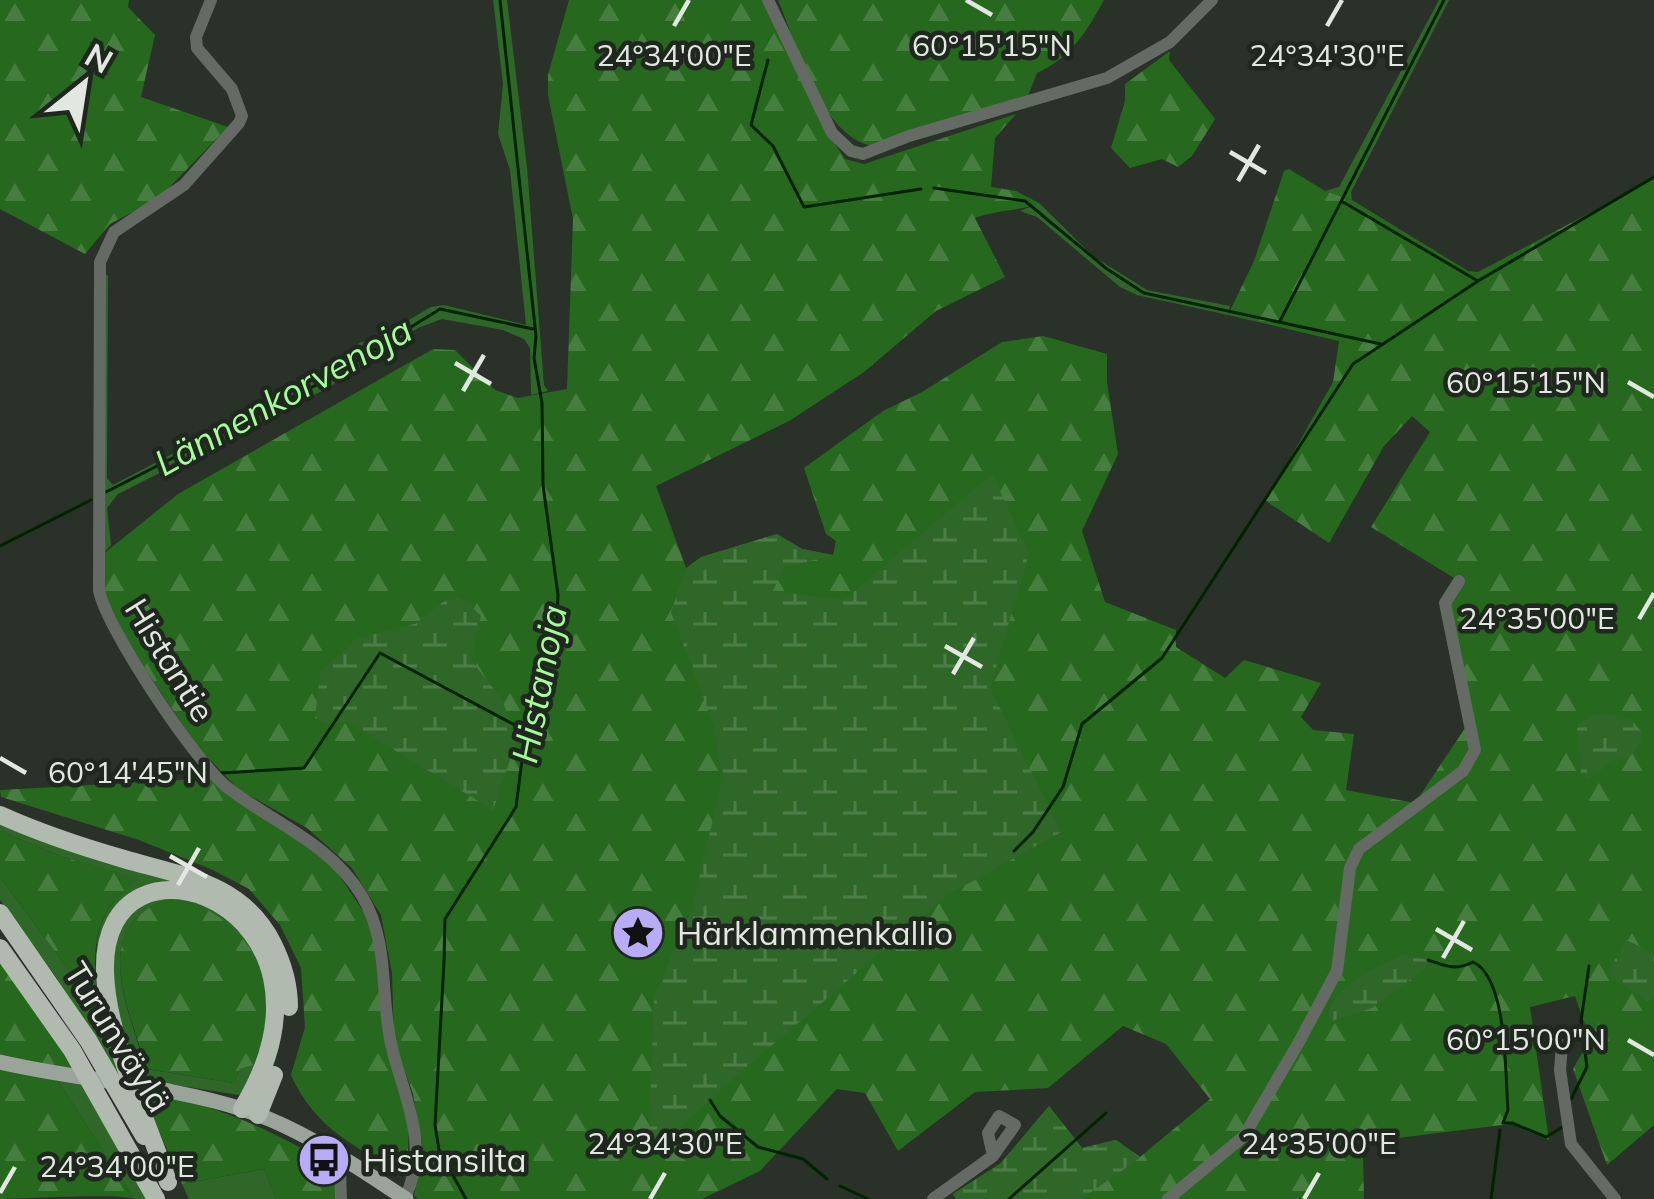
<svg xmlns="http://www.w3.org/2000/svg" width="1654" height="1199" font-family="Mulish,sans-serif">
	<defs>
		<pattern id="forest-firs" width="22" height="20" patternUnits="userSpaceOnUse" patternTransform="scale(3)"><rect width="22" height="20" fill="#26691e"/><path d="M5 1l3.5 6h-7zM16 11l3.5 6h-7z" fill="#457e3e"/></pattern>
		<pattern id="wetland-marsh" width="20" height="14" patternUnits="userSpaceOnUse" patternTransform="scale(3)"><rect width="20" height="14" fill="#2f6728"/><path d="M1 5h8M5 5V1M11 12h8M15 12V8" fill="none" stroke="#4d7d47"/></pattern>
	</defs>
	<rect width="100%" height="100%" fill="#293128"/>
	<g fill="#2f6728" fill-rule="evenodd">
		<path d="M493,0H507L527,167L544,385L548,391L531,395L530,348L524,339L503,330L442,319L418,328L328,388L118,494L107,508L111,545L101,556V271L108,276L107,478L113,485L335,368L359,343L383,335L431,307L444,305L526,325L510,170L498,134L503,84Z"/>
		<path d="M1439,0H1449L1351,192L1352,200L1325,191L1339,187Z"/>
		<path d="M1039,203L1093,256L1147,290L1230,306L1228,315L1137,295L1120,287L1037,217L1020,211Z"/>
		<path d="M0,818L66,845L205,885C295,933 301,1016 259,1101L255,1098C266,1072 277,1048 280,1020C292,889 113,828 102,956C98,1009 127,1056 136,1105L56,977L0,900V877L90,999L98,1005C97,946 87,920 137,879L63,857L0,831Z"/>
		<path d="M175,892C250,900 284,980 266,1048C262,1065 255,1085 239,1095L137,1079C114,1014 74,909 175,892ZM176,897C247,915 293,996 254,1065L240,1069L234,1083L146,1069C128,1006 85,921 176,897Z"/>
		<path d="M57,1079L83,1083L146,1199H134Z"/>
		<path d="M264,1169L276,1199H189L182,1184Z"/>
	</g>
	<g fill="url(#forest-firs)">
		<path d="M0,0H129L128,7L155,35L141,97L228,127L158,199L110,224L85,254L0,209Z"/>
		<path d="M569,0H763L821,123L845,159L864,164L1016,114L995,138L991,187L1016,191L1039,203C1018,212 998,209 975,218L1005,277L936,311L864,372L789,421L656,486L686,568L701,557L777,534L802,549L833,555L836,541L826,534L804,468L883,411L922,392L1002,342L1043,336L1107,354V382L1118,454L1082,531L1105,602L1176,630V647L1225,678L1244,660L1321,683L1301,717L1313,730L1354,734L1346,790L1415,803L1469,722L1445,603L1459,581L1371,527L1430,432L1412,416L1384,446L1329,543L1266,501L1333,382L1339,341L1228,315L1254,261L1284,171L1289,169L1325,191L1352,200L1468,271L1478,272L1654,179V1125L1607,1165L1573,1069L1590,1039L1575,996L1530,1007L1549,1140L1510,1124L1326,1147L1248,1131L1245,1136L1363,1153L1364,1199H956L953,1194L1001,1163L1049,1106L1082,1148L1116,1140L1140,1157L1210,1099L1166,1044L1123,1026L1048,1088L975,1092L898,1151L865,1093L837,1089L760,1171L702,1199H419L414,1196L423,1151L413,1094L394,1040L392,973L381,915L352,868L307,828L238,789L198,747L111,619L103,589L101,556L178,494L433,349L455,350L495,390L518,398L567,389L573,219L548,95V75Z"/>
		<path d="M778,0H1104C1086,32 1072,57 1037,73L1028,96L873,146C821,137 797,45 778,0Z"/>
		<path d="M1170,51L1169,60L1215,119L1192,156L1178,167L1162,159L1130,168L1111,148L1125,101V84Z"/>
		<path d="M207,774L333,866L369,920L409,1122L407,1178C356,1145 317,1132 291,1075L305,1027L301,968L280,925L249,889L213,870L139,840L1,797L0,790L198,779Z"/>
		<path d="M0,831L63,857L139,879C90,913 92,951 99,1006L90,999L0,877Z"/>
		<path d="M176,897C228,910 275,960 268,1018C266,1033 259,1050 254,1065L240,1069L234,1083L147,1069C128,1006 85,921 176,897Z"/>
		<path d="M0,963L76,1069L0,1056Z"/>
		<path d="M0,1068L57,1079L134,1199C120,1193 24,1199 0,1199Z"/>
		<path d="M142,1092C219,1104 270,1130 337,1168V1199H276L264,1169L182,1184Z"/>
	</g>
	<g fill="url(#wetland-marsh)">
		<path d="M992,474L1029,553L990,688L1061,832L946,896L719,1091L648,1158L654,997L692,908L722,781L714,726L671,612L686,569L701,557L777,534L802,549L833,555L783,568L773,591L844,600Z"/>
		<path d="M452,595L465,600L481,616L471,660L503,701L516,742L493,810L347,721L326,724L315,718L320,672L356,639L415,624Z"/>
		<path d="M1608,713L1631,720L1642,732L1640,744L1629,758L1614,760L1587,780L1581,774L1577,725L1590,716Z"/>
		<path d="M1626,940L1654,953V998L1648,1002L1607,974Z"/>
		<path d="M1403,954L1428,960L1425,969L1372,1008L1332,1021L1328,1013C1338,982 1376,968 1403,954Z"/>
		<path d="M1049,1106L1082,1148L1116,1140L1140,1158L1081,1199H956L953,1194L1001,1163Z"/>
	</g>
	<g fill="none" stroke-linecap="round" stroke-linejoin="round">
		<g stroke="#012300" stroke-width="3">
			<path d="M768,60L751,125L773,146L804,207L921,189"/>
			<path d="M934,188L1025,201L1107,269L1144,293L1381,344"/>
			<path d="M1343,202L1478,281"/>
			<path d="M1280,321L1444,0"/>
			<path d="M106,492L326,380L440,309L533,329"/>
			<path d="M0,546L91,500"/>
			<path d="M221,773L304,768L380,653L526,731"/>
			<path d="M198,774H205"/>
			<path d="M1014,851L1033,832L1063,787L1082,724L1162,658L1353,364L1478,281L1654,177"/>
			<path d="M1428,960C1445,966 1456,971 1473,962C1508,978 1505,1075 1508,1110L1503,1123H1512L1546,1137L1563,1127"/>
			<path d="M1571,1099L1587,1067L1581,1021L1589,966"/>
			<path d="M710,1100L720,1116L758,1147L803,1159L827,1179"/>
			<path d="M840,1186L868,1199"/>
			<path d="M466,1199L439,1150L435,1125L444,962L445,919L516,807L530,698L557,618L558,595L543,485L542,403L534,358L536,336L500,0"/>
			<path d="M1009,1199L1106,1113"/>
			<path d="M1491,1199L1500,1130"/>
		</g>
		<g stroke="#666a65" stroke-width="12">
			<path d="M211,0L196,37L197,48L232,89L242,116L239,123L184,185L114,232L100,262L99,590C105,627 197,764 228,788C275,824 330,843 362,896C391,945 379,996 392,1048C405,1100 430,1145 405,1198"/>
			<path d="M768,0L832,133L851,151L863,154L909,136L1107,78L1170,42L1212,0"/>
			<path d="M1562,1045L1560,1070L1571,1144L1615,1199"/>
			<path d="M341,1199L340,1171L346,1161"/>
			<path d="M933,1199L993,1156L1015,1125L999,1116L988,1133L993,1156"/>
			<path d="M1168,1199L1244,1136L1299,1042L1337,971L1350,868L1359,849L1463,771L1475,750L1445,603L1459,581"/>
		</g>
		<path stroke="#9ba49a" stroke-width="15" d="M0,1062C81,1081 165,1084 245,1110C303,1129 355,1166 406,1199"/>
		<g stroke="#b1baaf" stroke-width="18">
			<path d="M0,815C40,833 82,847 124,859C182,876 243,883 273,944C283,964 289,985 289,1007"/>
			<path d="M0,913L88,1040L144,1136"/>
			<path d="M0,948L72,1050L156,1199"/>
			<path d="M258,1115L274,1075"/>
			<path d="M168,1182C147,1119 107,1039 105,972C100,810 366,905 242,1109"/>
		</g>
	</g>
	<path fill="none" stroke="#e2e7e1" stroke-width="4.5" d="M966,0L992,15M674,26L689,0M1327,26L1342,0M1230,152L1266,173M1238,181L1259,145M455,363L491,384M1628,382L1654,397M463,391L484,355M1639,619L1654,593M945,646L982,667M953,674L974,638M0,758L26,773M170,856L207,877M178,885L199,848M1436,929L1472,950M1443,958L1464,921M1628,1040L1654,1055M0,1193L15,1167M650,1199L665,1173M1304,1199L1319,1173"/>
	<defs>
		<g id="sight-disc" transform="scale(2.7)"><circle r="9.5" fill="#b8abf7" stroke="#20271f"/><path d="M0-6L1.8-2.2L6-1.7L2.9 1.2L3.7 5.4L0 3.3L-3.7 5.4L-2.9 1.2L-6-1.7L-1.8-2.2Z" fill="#111"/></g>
		<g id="bus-disc" transform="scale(2.7)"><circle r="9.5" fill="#b8abf7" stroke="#20271f"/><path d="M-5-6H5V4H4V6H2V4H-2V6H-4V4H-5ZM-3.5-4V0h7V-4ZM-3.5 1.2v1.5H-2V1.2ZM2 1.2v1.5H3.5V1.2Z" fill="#111"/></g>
	</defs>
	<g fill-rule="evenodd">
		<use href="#sight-disc" x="638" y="933"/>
		<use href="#bus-disc" x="324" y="1160"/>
	</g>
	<g text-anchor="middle" stroke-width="9" stroke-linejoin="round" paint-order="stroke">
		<g font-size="33" fill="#e2e7e1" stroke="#20271f">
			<text transform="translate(170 660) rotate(58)" y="12">Histantie</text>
			<text transform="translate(118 1037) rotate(58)" y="12">Turunväylä</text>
		</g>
		<g font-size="33" fill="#e2e7e1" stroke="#20271f" text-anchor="start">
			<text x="677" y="945">Härklammenkallio</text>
			<text x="363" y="1172">Histansilta</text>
		</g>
		<g font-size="36" font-style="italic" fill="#a5fd99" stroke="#20271f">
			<text transform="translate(283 396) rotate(-29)" y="13">Lännenkorvenoja</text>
			<text transform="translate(539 684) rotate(-79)" y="13">Histanoja</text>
		</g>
	</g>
	<g font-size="30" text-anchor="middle" fill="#e2e7e1" stroke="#20271f" stroke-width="9" stroke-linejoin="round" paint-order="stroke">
		<text x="992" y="56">60°15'15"N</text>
		<text x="674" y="66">24°34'00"E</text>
		<text x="1327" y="66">24°34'30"E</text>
		<text x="1526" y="393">60°15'15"N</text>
		<text x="1537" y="629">24°35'00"E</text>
		<text x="128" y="783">60°14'45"N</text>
		<text x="1526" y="1050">60°15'00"N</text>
		<text x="665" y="1154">24°34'30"E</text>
		<text x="1319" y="1154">24°35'00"E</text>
		<text x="117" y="1177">24°34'00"E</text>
	</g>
	<g transform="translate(84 84) rotate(30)" stroke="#20271f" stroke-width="9" paint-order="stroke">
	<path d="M0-9L21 45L0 30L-21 45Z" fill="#e2e7e1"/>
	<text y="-18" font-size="33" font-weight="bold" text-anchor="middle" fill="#e2e7e1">N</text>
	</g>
</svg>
